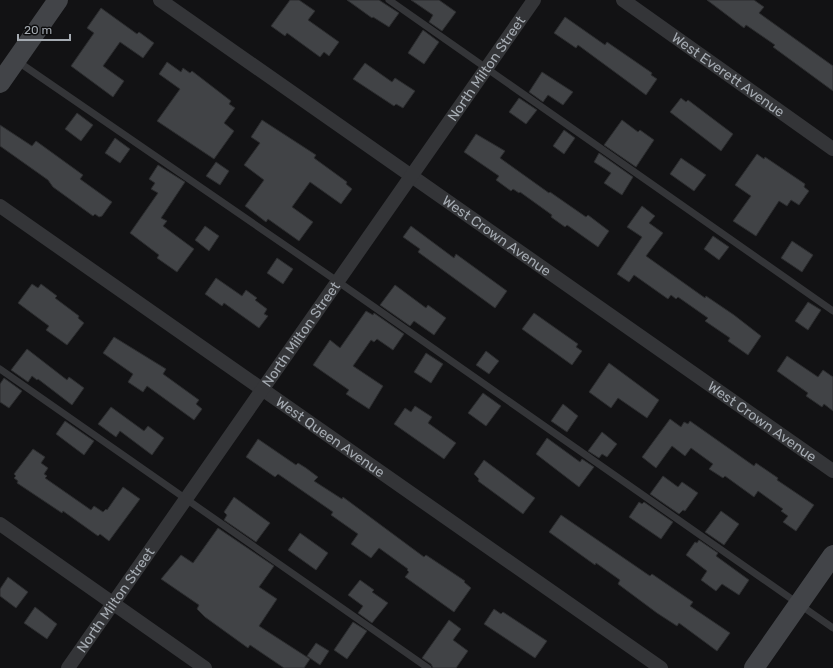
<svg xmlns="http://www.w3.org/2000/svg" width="833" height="668" font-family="Rubik,sans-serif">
	<rect width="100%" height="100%" fill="#121214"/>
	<g fill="#414346" stroke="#2c2d2f">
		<path d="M290,0H299L315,11L308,20L339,42L329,56L324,52L320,57L287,33L285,36L271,26Z"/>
		<path d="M347,0H379L399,13L389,27L373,17L372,18Z"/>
		<path d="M411,0H439L456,12L442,31L429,22L433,15Z"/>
		<path d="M707,0H754L764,7L759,13L833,66V91L773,47L775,45L746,25L744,28Z"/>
		<path d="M101,8L137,34L139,32L154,43L143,58L120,42L103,66L124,81L113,97L71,66L94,33L87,28Z"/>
		<path d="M565,17L605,45L607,42L652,73L651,75L657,79L646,95L578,45L576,48L554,33Z"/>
		<path d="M423,30L439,42L424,64L408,53Z"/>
		<path d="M167,62L181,72L183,68L190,73L192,71L231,101L229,104L235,108L224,123L234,131L214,159L157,121L180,89L159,74Z"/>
		<path d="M365,63L392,82L395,78L415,91L403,108L396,104L394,106L353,79Z"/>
		<path d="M542,72L573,92L563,105L548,95L543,102L529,92Z"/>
		<path d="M519,98L537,110L526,124L509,112Z"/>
		<path d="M681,98L686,102L688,100L733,134L721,151L670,112Z"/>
		<path d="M77,113L93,125L81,141L65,129Z"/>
		<path d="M262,120L316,155L314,158L347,182L346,184L352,189L341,204L310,182L292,207L313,222L299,241L268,219L266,222L245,206L264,180L244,165L260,143L251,137Z"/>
		<path d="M622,120L638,132L640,130L654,140L636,167L604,145Z"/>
		<path d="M0,125L32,146L36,141L83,175L80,179L112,202L102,216L99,217L95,214L93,216L53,187L48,180L0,146Z"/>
		<path d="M564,130L575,138L564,154L553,146Z"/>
		<path d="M476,134L505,151L500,158L549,193L550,192L586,217L588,215L609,231L598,247L567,225L565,227L551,217L552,215L520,192L519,193L513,189L511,191L496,180L499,176L464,152Z"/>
		<path d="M115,138L130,149L120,163L105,153Z"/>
		<path d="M599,153L633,177L622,195L604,183L611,173L594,162Z"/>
		<path d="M757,154L764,159L765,157L805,184L804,187L809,191L799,205L791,200L787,206L779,201L756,236L733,221L751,196L735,185Z"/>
		<path d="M681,158L706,175L694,191L670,174Z"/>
		<path d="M216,162L229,171L220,185L206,176Z"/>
		<path d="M158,165L185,182L161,218L167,221L163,226L194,249L177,272L157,258L159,255L130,233L158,193L151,189L155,183L149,179Z"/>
		<path d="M642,206L655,216L649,223L663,233L646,256L705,298L706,296L734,315L761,336L748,355L728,341L730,338L705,321L708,318L678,297L676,299L671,295L668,299L634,275L629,282L617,274L642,237L627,227Z"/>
		<path d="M205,226L219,236L209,251L195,240Z"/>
		<path d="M411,226L454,258L456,254L507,291L495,308L418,252L420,249L403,237Z"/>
		<path d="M713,236L729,247L719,260L704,249Z"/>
		<path d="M792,241L813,255L802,272L781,258Z"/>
		<path d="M277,258L293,269L283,284L267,273Z"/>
		<path d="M216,278L242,296L246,290L257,298L255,300L267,309L264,314L268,316L259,328L224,303L222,306L205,294Z"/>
		<path d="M32,284L38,288L41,284L57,296L55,298L79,316L78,318L84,323L67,345L46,330L49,326L18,303Z"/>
		<path d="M395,285L426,308L428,305L446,318L434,335L414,321L410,326L380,305Z"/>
		<path d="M808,302L821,310L808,330L795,321Z"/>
		<path d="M366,311L373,315L374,313L404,334L393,350L377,339L374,342L371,340L353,366L383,386L369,409L346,394L349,390L313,365L330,340L340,348Z"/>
		<path d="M534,313L578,344L576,347L582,351L572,365L522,329Z"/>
		<path d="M114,337L166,369L163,374L199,400L196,404L202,409L194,420L147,386L143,392L128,382L133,374L103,353Z"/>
		<path d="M27,349L67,380L69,377L84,388L72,405L38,379L37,380L32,376L28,382L11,370Z"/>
		<path d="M486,351L499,361L489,374L476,365Z"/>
		<path d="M426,353L443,364L431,383L414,372Z"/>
		<path d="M787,356L818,377L823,370L833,377V411L824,404L822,407L806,396L808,393L777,371Z"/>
		<path d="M609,363L659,400L647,418L618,398L611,408L589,392Z"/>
		<path d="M4,378L22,391L9,408L0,402V384Z"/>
		<path d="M483,393L501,406L486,426L468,413Z"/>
		<path d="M563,404L578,416L567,432L551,421Z"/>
		<path d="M415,406L432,417L428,423L456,443L444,459L394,424L405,408L411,412Z"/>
		<path d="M111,407L144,431L148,426L164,438L152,455L120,431L116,437L98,424Z"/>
		<path d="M670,419L681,427L684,422L688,424L690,421L754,466L756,463L778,478L777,480L814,505L796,531L783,522L788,516L781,511L783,509L758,491L754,497L725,476L723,478L709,469L713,464L691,448L685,456L672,446L656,468L642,457Z"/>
		<path d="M65,421L94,441L84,455L56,434Z"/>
		<path d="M602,432L617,444L607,457L602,454L599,458L588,451Z"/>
		<path d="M547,438L580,462L582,459L594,467L579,487L536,454Z"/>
		<path d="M258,439L296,465L298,463L306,468L318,477L314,481L342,499L343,497L424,557L426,555L465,581L464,582L471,588L454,612L405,577L409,572L407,570L408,569L379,548L371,558L351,544L358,534L331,515L333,512L278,474L275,477L246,457Z"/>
		<path d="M33,449L45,457L41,463L48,468L44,474L47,476L45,478L91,510L94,506L103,512L106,509L107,510L123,487L140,499L109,541L100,534L98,536L63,511L62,513L17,483L18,481L14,478L16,476L14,474Z"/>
		<path d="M484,460L535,498L523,514L478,481L479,479L474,474Z"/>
		<path d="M663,476L678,487L682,482L698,493L685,511L683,510L679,514L650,494Z"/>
		<path d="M234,497L270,523L256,542L224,520L227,515L224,512Z"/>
		<path d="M639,502L642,504L644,502L673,522L661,539L629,517Z"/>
		<path d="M721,511L739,524L724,545L705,532Z"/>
		<path d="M561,515L650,576L652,574L693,602L690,606L730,633L717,651L679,623L677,626L657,613L618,584L620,580L596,563L595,565L549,532Z"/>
		<path d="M218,528L274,566L259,587L277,599L259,626L310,659L304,668H284L250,645L248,648L205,617L197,609L199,605L161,579L181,555L193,563Z"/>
		<path d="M300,533L328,553L316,570L288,550Z"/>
		<path d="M699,540L718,553L716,556L749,580L739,595L722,584L716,591L701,580L707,571L686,555L695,542L697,543Z"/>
		<path d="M8,577L28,592L16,608L0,596V589Z"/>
		<path d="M360,580L374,590L372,592L388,603L372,623L358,613L363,606L348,595Z"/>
		<path d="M35,607L57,624L47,639L24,623Z"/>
		<path d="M494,609L501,614L503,612L547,641L535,658L484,624Z"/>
		<path d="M449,620L461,629L453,640L468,651L456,668H433L431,664L422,658Z"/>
		<path d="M353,622L367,631L347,659L334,650Z"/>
		<path d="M316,643L329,651L320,665L307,656Z"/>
	</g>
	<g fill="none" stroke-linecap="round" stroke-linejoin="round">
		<g stroke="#343538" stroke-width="7">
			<path d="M389,0L833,311"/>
			<path d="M17,61L337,281L833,628"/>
			<path d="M0,369L428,668"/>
		</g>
		<g stroke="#343538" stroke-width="14">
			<path id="s1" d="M160,0L833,471"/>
			<path id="s2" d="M623,0L833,149"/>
			<path id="s3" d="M0,206L661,668"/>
			<path d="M0,524L205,668"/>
			<path id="s4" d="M68,668L534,0"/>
		</g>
		<g stroke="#424448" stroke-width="20">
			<path d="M0,83L58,0"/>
			<path d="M754,668L833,555"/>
		</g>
	</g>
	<g text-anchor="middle" stroke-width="3.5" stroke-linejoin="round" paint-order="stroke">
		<g font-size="14" fill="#a5abb2" stroke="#0d0d0e">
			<text dy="5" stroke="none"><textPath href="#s4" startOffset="731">North Milton Street</textPath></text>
			<text dy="5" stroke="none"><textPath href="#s2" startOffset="129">West Everett Avenue</textPath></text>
			<text dy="5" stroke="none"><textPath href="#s1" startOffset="411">West Crown Avenue</textPath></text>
			<text dy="5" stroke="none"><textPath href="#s4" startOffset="407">North Milton Street</textPath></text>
			<text dy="5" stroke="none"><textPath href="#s1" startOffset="735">West Crown Avenue</textPath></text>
			<text dy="5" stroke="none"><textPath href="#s3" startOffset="403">West Queen Avenue</textPath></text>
			<text dy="5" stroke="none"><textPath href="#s4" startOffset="83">North Milton Street</textPath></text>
		</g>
	</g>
	<path d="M18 34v6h52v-6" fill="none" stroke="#a5abb2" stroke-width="2"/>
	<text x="24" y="34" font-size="12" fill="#a5abb2" stroke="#0d0d0e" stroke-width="3" paint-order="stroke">20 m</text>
</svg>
